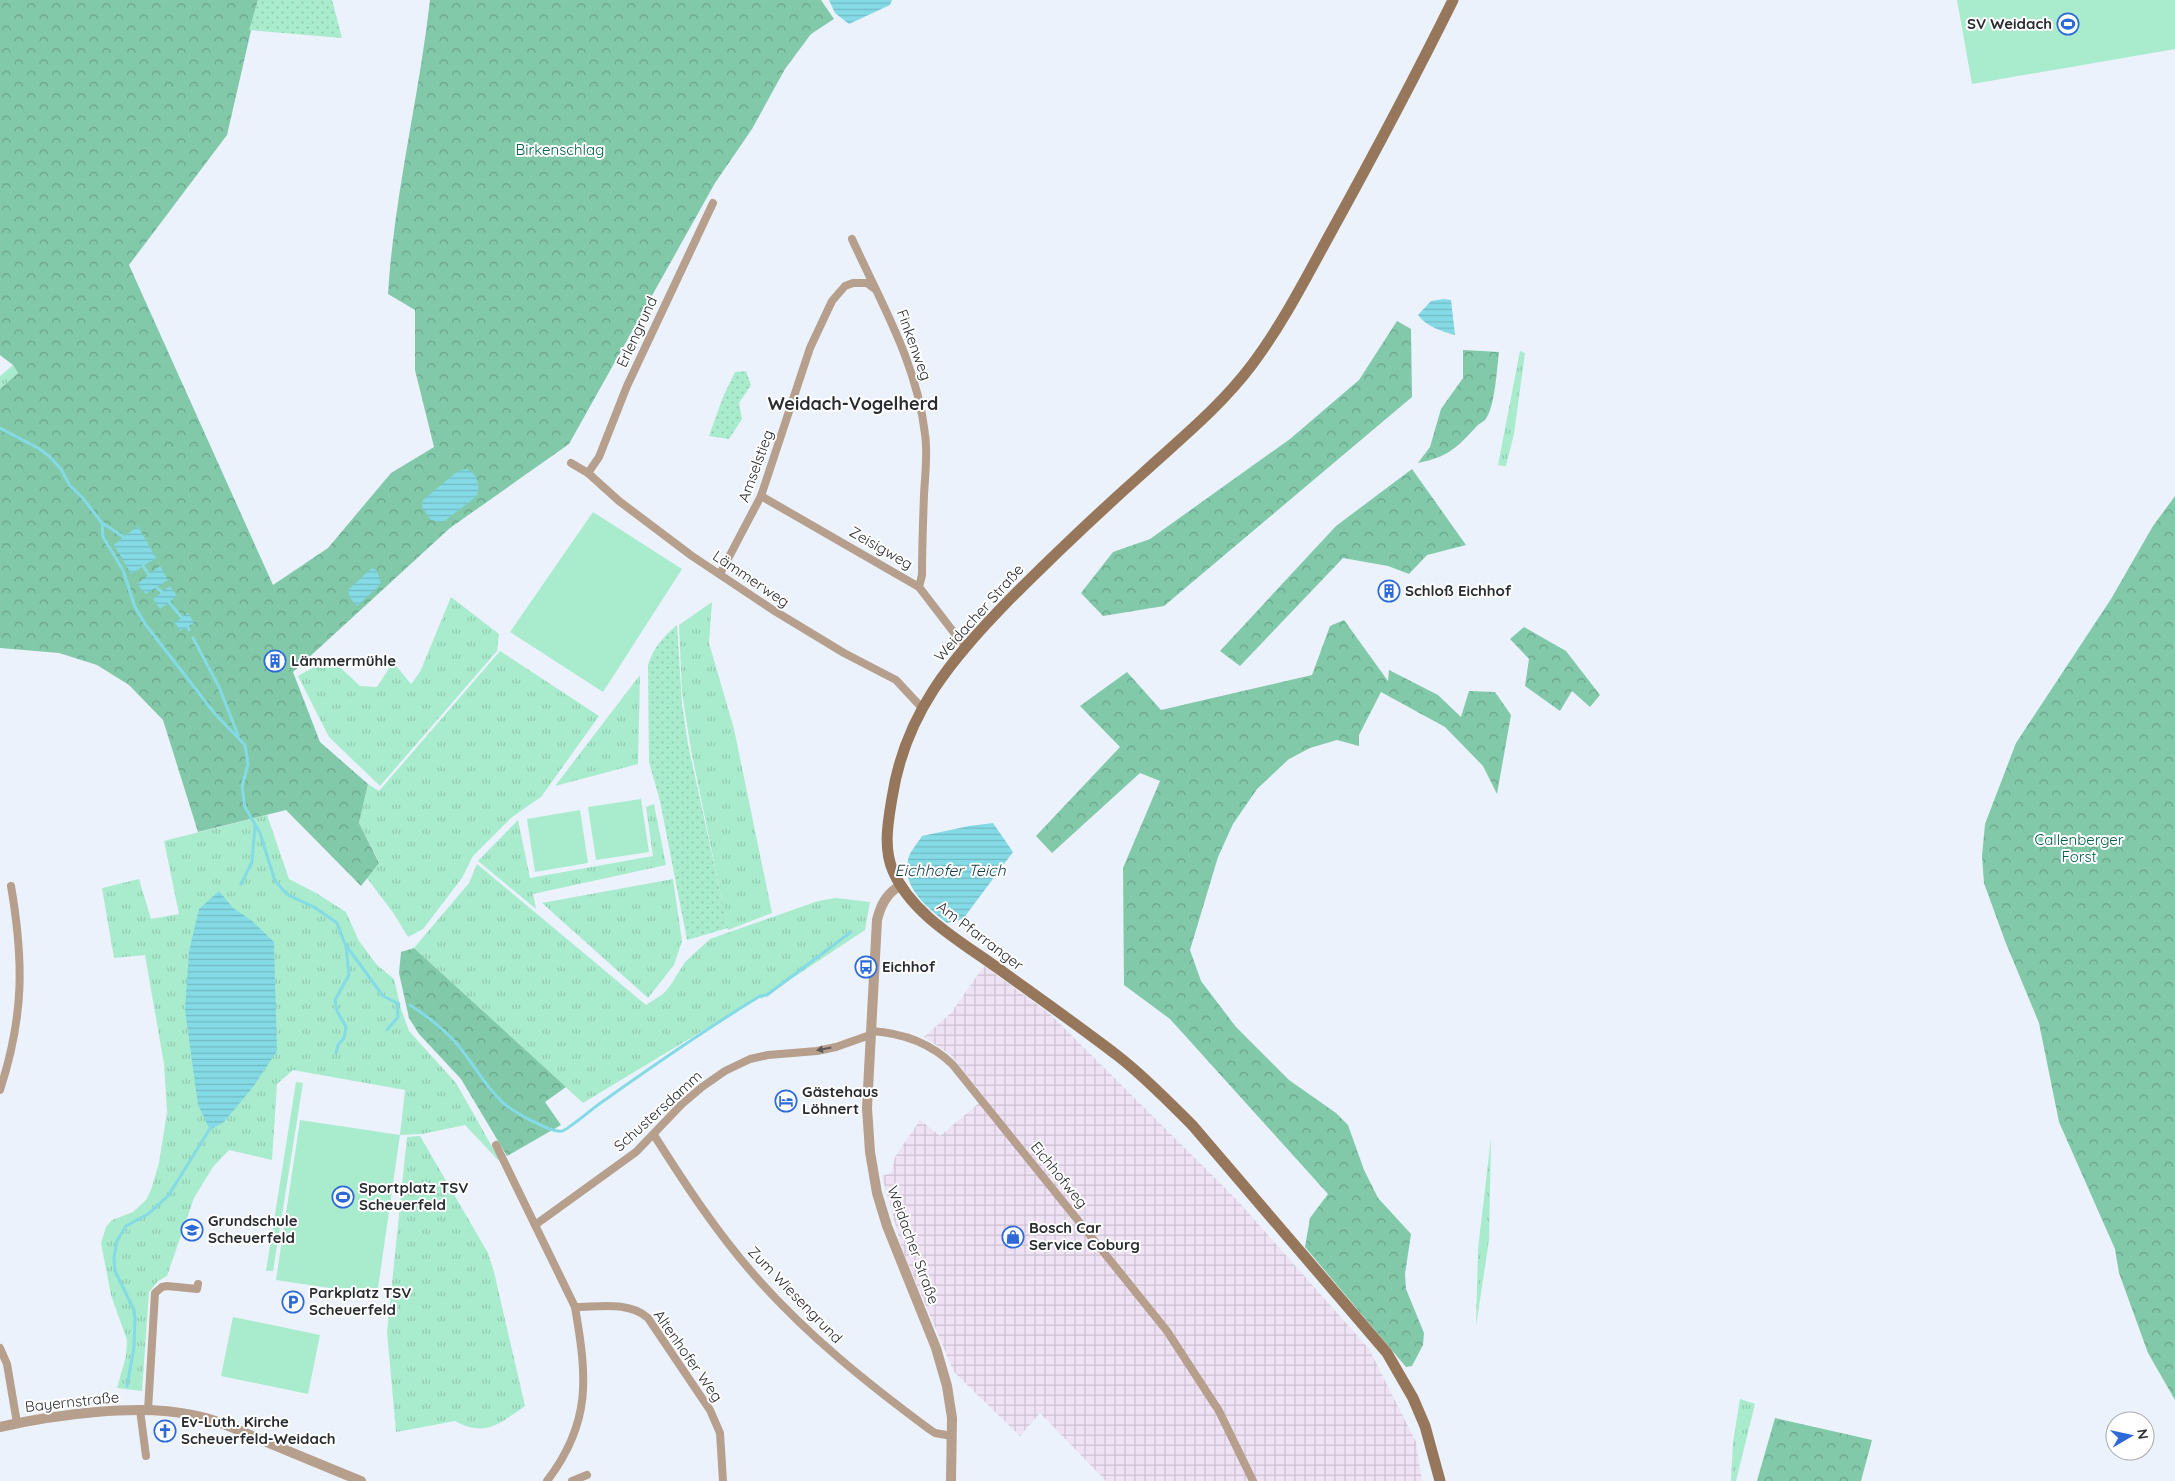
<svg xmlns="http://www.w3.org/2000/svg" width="2175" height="1481" font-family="Quicksand,sans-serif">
	<defs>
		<pattern id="industrial-grid" width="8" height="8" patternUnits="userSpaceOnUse" patternTransform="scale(1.25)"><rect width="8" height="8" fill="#efe2f5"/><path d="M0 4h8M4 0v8" fill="none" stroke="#cdc2d2"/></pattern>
		<pattern id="grass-tufts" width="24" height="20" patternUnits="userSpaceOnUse" patternTransform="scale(1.25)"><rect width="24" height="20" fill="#a9ebcd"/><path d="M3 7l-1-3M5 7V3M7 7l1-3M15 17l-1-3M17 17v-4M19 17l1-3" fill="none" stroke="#91cab0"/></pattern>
		<pattern id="forest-crowns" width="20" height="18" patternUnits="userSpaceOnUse" patternTransform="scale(1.25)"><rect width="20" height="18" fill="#82c9aa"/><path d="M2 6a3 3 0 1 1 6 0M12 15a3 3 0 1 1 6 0" fill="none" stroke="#6aa38b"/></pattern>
		<pattern id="park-dots" width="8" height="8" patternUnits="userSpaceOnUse" patternTransform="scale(1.25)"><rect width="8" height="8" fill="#a9ebcd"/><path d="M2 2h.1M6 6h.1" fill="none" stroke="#91cab0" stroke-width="1.8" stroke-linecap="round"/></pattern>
		<pattern id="water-rules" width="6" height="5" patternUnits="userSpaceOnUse" patternTransform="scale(1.25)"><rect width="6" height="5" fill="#84dae5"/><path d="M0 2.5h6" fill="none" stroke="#72bbc5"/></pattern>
	</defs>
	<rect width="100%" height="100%" fill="#ebf2fc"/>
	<path fill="url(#industrial-grid)" d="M984,966L1050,1014L1236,1199L1369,1349L1416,1442L1422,1481H1106L1040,1413L1020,1436L954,1372L903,1252L882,1176L891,1173L895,1157L920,1120L940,1136L985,1098L951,1055L924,1037L951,1013Z"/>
	<g fill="url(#grass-tufts)">
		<path d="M1520,351L1525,353L1514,434L1506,466L1498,465Z"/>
		<path d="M13,365L18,373L0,389V376Z"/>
		<path d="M451,597L499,634L497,651L380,786L329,737L298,676L330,658L360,686L377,687L393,662L411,684L420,672Z"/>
		<path d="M712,602L709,643L734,729L772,913L728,930L691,750L682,693L679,625Z"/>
		<path d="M500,651L599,716L541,797L512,817L473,856L462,878L423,929L408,937L394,914L367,878L379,862L359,823L368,784L379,791Z"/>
		<path d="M640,675L638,764L555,786Z"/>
		<path d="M654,804L666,865L533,894L536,909L478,861L518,820L530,878L653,856L646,807Z"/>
		<path d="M267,815L289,879L316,893L346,912L359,941L377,965L394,979L401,1009L409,1031L456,1083L499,1159L498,1160L465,1125L422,1134L400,1135L405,1090L293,1070L277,1084L272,1160L229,1150L213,1167L194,1198L167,1276L158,1281L149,1292L142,1391L117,1388L126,1356L127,1340L111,1295L101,1243L106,1227L112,1220L133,1212L146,1200L151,1190L159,1163L167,1112L164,1064L145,955L114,958L102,888L139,879L151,919L179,914L164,841Z"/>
		<path d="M477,864L646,1005L663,994L670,986L685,962L710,939L818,901L836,898L870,902L865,930L761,999L760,996L583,1103L414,948L469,883Z"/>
		<path d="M673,879L682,941L674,965L648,998L542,903Z"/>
		<path d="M420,1136L488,1253L494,1272L525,1406C500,1423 486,1438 455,1421L396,1432L387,1332L407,1137Z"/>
		<path d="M1491,1138L1489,1240L1476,1326L1478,1249Z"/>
		<path d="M1740,1399L1755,1404L1736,1481H1731L1733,1442Z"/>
	</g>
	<g fill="url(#forest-crowns)">
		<path d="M0,0H258L227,135L129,265L273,585L328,548L391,473L434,447L415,370V310L388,294C394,195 419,98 430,0H821L834,19L811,34L785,69L752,129L715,183L569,444L450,528L293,672L320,742L368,784L359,823L379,863L361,886L286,810L198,832L163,720L129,685L97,665L59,653L0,648V389L18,373L13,365L0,355Z"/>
		<path d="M1397,321L1411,329L1412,397L1164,606L1103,616L1081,593L1113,552L1150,539L1290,439L1359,380Z"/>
		<path d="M1463,350L1499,352C1497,367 1495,409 1485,420C1482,423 1478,424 1476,427C1456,449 1447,457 1418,463L1430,447L1441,409L1463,378Z"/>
		<path d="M1412,469L1466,545L1427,555L1409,574L1388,566L1343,558L1240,666L1220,651L1336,526Z"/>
		<path d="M2175,496V1400L2148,1353L2119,1273L2115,1249L2059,1122L2039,1023L2005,941L1984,883L1982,856L1985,824L2016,743L2111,599L2153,526Z"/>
		<path d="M1344,620L1388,681L1389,670L1438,695L1461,717L1469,691L1495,692L1511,715L1497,794L1483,766L1445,727L1381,692L1359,735V746L1337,740L1310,748L1289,759L1257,789L1233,824L1218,857L1190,950L1201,981L1236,1027L1289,1080L1336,1113L1348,1125L1364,1170L1378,1198L1411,1234L1405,1274L1406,1289L1424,1333L1423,1345L1412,1366L1406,1367L1305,1247L1310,1218L1328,1194L1170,1019L1124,985L1123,868L1160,781L1140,773L1052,853L1036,836L1120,747L1080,706L1127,672L1161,710L1312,675L1330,626Z"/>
		<path d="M1524,627L1566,651L1600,695L1590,707L1572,691L1560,711L1525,686L1529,659L1510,639Z"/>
		<path d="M414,948L566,1087L545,1102L561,1125L507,1156L461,1079L419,1034L409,1018L399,973L401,952Z"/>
		<path d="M1775,1418L1872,1440L1861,1481H1757Z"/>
	</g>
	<g fill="url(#park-dots)">
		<path d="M258,0H332L342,38L249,30Z"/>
		<path d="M746,371L751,385L739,403L742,419L729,439L709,436L723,397L735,372Z"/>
		<path d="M677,625L682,704L688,744L728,928L687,940L660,801L649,762L648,665C654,647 663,637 677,625Z"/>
	</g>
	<g fill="#a9ebcd">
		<path d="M1957,0H2175V49L1972,84Z"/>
		<path d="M593,512L682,569L603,692L510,632Z"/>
		<path d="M641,799L649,852L596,860L588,807Z"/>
		<path d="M580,810L588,863L535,872L527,819Z"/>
		<path d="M296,1082L303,1083L273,1271H266Z"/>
		<path d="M300,1120L400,1135L377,1295L276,1280Z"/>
		<path d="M233,1317L320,1335L308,1394L221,1376Z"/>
	</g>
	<g fill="url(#water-rules)">
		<path d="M829,0H892L890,5L849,24L835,13Z"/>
		<path d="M1444,299L1451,300L1455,335C1441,331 1427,327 1418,315L1431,301Z"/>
		<path d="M467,469C478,475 480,484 477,496L443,522L431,520L422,507L423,500L458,471Z"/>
		<path d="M138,526L156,558L131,574L114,545Z"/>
		<path d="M160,566L168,580L146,594L137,584Z"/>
		<path d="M372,568L377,571L381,584L357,606L350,598L348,590Z"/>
		<path d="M170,586L177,596L160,609L153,599Z"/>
		<path d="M188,613L194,623L180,631L175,623Z"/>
		<path d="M993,823L1013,852L963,919L947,923C927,907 902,888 908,860C909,852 918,843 922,836L969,826Z"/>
		<path d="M219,891L233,908L251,920L274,942L277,1051L253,1087L224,1122L210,1130L198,1105L185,1010L189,951L199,909Z"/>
	</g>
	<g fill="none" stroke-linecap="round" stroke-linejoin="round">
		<g stroke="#84dae5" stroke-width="3">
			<path d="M0,428L38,448L49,456L61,469L70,486L82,497L102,523L124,537"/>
			<path d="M102,523L103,537L123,570L135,607L146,625L215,714L245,745L248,764L242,787L245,807L260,833L275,881L288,895L314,907L337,923L345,944L383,996L399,1004"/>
			<path d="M143,566L149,575"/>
			<path d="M156,587L162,592"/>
			<path d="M169,602L182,618"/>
			<path d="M188,627L189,630"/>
			<path d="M193,638L219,687L238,735"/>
			<path d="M241,884L252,862L255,825"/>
			<path d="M410,1005C427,1016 444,1029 457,1044C473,1063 484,1084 501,1101C510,1110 550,1133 562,1131C569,1129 594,1107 602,1102C654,1065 706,1029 760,996L767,995L851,932"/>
			<path d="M387,1030L398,1017L397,1003"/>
			<path d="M336,1053L338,1045L344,1038L346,1027L337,1011L335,1000L349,975L346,946"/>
			<path d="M127,1386L134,1347L135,1319L134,1310L115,1271L114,1258L117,1241L126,1226L148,1214L168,1196L211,1127"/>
		</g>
		<g stroke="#b69f8c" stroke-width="8">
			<path d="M852,239C881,303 917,363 925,434C928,454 925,475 924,495C923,522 922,548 922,575L919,587"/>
			<path d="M571,463L588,473L619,501L692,556L773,610L844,653L896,680L922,708"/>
			<path d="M588,473L599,457L627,386L713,203"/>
			<path d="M761,496L919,587L965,647"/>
			<path d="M720,574L761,496L810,348L832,301L845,286L853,283H867L875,289"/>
			<path d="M871,1031C902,1033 931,1043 953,1065L1167,1331L1219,1411L1253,1481"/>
			<path d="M0,1090C24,1016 24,962 11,886"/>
			<path d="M654,1135C685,1184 717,1233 756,1277C807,1335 867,1383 929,1429L935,1433L952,1436"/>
			<path d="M496,1145L575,1307C587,1377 592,1422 547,1481"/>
			<path d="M535,1225L636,1152L682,1104L702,1087L725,1071L750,1059L768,1055L817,1051L836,1047L870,1035"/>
			<path d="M575,1307C599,1307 629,1301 648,1318L710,1410L720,1433L723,1481"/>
			<path d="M0,1348L7,1364L17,1423"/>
			<path d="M140,1410L146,1456"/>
			<path d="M148,1410L155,1293L162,1287L167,1286L197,1289L198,1284"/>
			<path d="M572,1481L587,1475"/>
		</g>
		<g stroke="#b69f8c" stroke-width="10">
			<path d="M901,885C887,893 881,904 877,920L867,1108L870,1152L877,1193L887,1226L936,1348L947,1386L952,1418L951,1481"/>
			<path d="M0,1427C53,1415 139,1403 192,1415C215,1419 238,1430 259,1439C293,1453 327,1467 361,1481"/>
		</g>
		<path stroke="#97775b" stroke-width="11" d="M1440,1481L1425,1426L1413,1398L1387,1353L1193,1126C1169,1102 1145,1077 1118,1056C1079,1026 1039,998 999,969C962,942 912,915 893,871C883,848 888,822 892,798C905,713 951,660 1009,600C1052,557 1096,515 1142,474C1180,439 1220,407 1251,366C1282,325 1306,278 1330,234C1373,156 1414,79 1453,0"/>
	</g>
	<defs><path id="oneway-solid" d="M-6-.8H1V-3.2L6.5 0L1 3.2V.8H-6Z" transform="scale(1.25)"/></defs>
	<use fill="#615a55" href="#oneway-solid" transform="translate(824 1049) rotate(169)"/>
	<defs>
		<g id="stadium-ring" transform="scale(1.125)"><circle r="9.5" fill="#fff" stroke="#2d6ad8" stroke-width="1.5"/><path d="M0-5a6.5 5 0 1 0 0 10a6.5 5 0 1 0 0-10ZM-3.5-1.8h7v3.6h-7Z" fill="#2d6ad8"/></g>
		<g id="building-ring" transform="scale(1.125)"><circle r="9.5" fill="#fff" stroke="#2d6ad8" stroke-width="1.5"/><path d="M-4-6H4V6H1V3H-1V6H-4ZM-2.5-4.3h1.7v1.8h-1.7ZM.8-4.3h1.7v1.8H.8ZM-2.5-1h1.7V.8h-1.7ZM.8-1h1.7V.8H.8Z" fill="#2d6ad8"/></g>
		<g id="bus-ring" transform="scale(1.125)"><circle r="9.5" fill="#fff" stroke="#2d6ad8" stroke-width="1.5"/><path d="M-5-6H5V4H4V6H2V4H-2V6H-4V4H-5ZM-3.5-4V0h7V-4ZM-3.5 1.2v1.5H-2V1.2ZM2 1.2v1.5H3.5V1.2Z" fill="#2d6ad8"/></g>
		<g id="hotel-ring" transform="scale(1.125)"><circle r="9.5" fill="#fff" stroke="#2d6ad8" stroke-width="1.5"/><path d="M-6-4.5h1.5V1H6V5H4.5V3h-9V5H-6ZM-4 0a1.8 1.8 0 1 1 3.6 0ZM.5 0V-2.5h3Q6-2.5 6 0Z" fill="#2d6ad8"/></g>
		<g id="school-ring" transform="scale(1.125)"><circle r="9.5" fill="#fff" stroke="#2d6ad8" stroke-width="1.5"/><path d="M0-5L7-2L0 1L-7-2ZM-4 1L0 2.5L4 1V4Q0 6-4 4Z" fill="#2d6ad8"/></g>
		<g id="shop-ring" transform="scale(1.125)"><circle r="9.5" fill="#fff" stroke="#2d6ad8" stroke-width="1.5"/><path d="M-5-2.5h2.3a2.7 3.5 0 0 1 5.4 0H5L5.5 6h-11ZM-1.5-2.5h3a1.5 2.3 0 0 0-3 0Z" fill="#2d6ad8"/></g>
		<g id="parking-ring" transform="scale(1.125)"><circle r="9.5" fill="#fff" stroke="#2d6ad8" stroke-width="1.5"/><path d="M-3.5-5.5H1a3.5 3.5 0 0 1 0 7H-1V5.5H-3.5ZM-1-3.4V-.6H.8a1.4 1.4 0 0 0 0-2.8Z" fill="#2d6ad8"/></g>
		<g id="church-ring" transform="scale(1.125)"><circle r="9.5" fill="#fff" stroke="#2d6ad8" stroke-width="1.5"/><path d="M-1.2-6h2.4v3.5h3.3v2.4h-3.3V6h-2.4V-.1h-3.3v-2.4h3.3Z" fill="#2d6ad8"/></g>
	</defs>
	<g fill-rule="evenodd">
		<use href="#stadium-ring" x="2068" y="24"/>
		<use href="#building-ring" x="1389" y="591"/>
		<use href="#building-ring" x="275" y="661"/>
		<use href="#bus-ring" x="866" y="967"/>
		<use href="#hotel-ring" x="786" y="1101"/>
		<use href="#stadium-ring" x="343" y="1197"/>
		<use href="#school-ring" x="192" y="1230"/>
		<use href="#shop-ring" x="1013" y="1237"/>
		<use href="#parking-ring" x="293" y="1302"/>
		<use href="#church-ring" x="165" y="1431"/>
	</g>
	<g text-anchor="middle" stroke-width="4" stroke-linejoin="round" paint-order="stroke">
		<g font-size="15" font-weight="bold" fill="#292c30" stroke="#fff" text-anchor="start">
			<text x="2052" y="29" text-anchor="end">SV Weidach</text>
			<text x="1405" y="596">Schloß Eichhof</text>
			<text x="291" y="666">Lämmermühle</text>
			<text x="882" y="972">Eichhof</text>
			<text x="802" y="1097">Gästehaus<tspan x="802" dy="17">Löhnert</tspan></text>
			<text x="359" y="1193">Sportplatz TSV<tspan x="359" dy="17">Scheuerfeld</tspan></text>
			<text x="208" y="1226">Grundschule<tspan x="208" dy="17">Scheuerfeld</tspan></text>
			<text x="1029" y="1233">Bosch Car<tspan x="1029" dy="17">Service Coburg</tspan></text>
			<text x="309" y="1298">Parkplatz TSV<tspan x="309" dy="17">Scheuerfeld</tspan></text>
			<text x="181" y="1427">Ev-Luth. Kirche<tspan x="181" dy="17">Scheuerfeld-Weidach</tspan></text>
		</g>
		<g font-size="15" fill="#006044" stroke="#fff">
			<text x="560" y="155">Birkenschlag</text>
			<text x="2079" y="845">Callenberger<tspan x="2079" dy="17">Forst</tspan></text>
		</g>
		<g font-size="15" fill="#292c30" stroke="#fff">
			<text transform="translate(637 332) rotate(-65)" y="5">Erlengrund</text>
			<text transform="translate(914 345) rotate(70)" y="5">Finkenweg</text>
			<text transform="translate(756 466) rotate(-70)" y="5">Amselstieg</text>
			<text transform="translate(881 548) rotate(30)" y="5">Zeisigweg</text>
			<text transform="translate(751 579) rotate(34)" y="5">Lämmerweg</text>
			<text transform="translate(979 613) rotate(-48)" y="5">Weidacher Straße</text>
			<text transform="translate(980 936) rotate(37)" y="5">Am Pfarranger</text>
			<text transform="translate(658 1111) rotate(-42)" y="5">Schustersdamm</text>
			<text transform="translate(1059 1175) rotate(51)" y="5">Eichhofweg</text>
			<text transform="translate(913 1245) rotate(70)" y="5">Weidacher Straße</text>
			<text transform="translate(795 1295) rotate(46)" y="5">Zum Wiesengrund</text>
			<text transform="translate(688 1356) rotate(55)" y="5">Altenhofer Weg</text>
			<text transform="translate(72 1402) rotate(-6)" y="5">Bayernstraße</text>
		</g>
		<g font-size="16" font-style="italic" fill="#133c41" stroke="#fff">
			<text x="950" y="876">Eichhofer Teich</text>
		</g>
		<g font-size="18" font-weight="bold" fill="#292c30" stroke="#fff">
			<text x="853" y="410">Weidach-Vogelherd</text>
		</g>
	</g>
	<g transform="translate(2130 1436) rotate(81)"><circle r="24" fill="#ffffff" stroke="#a9abac"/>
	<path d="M0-4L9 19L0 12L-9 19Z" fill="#2d6ad8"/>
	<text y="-8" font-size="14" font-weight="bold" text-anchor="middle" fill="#292c30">N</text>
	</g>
</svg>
